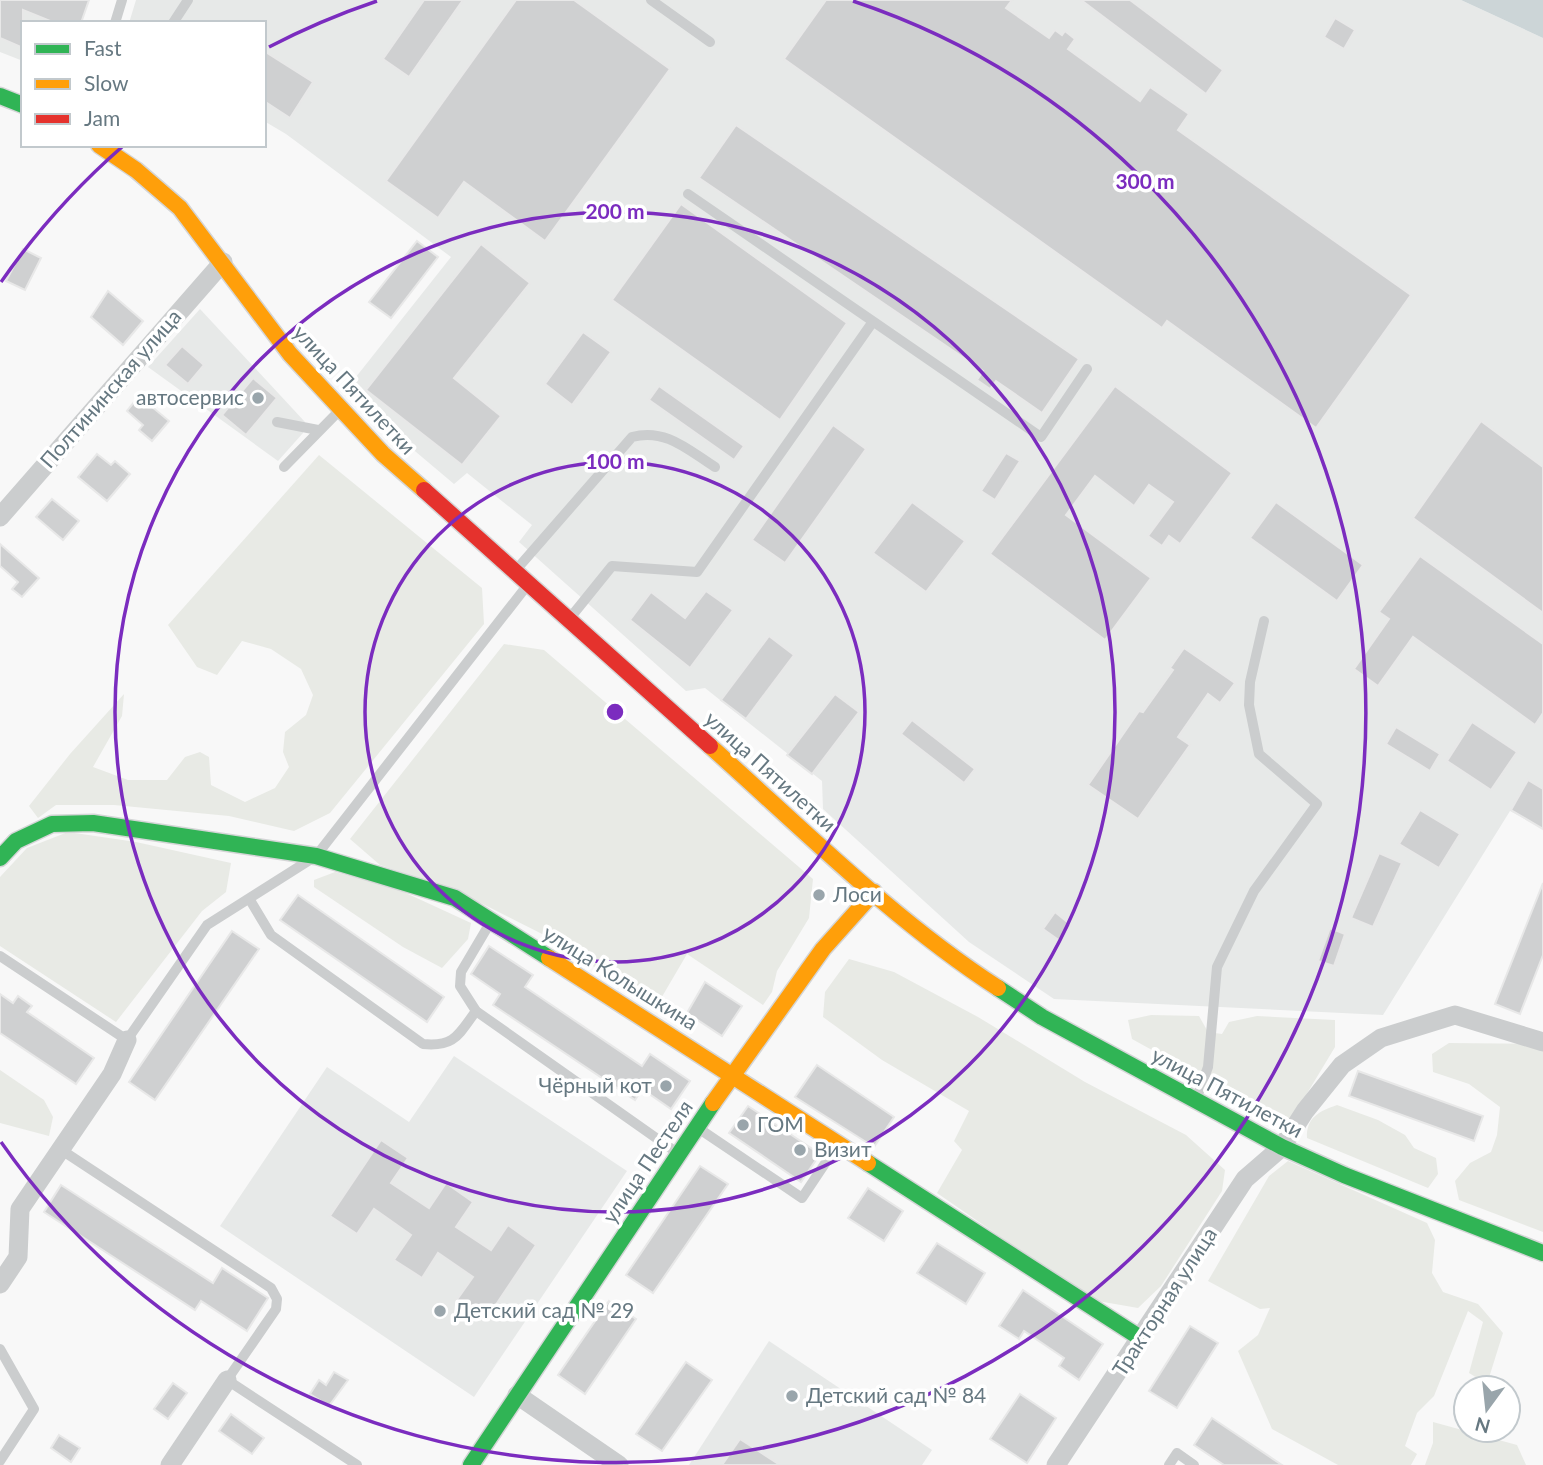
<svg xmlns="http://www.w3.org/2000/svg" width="1543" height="1465" font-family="Lato,sans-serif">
	<rect width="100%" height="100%" fill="#f8f8f8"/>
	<g fill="#e7e9e8">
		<path d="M0,0H89L81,23H23V61L0,52Z"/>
		<path d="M136,0H1461L1543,38V829L1510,811L1383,1015L1054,999L969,942L823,809L822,781L705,688L686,691L519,542L532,525L467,473L454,484L365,409L352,382L451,257L286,134L264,121V23H129Z"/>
		<path d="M200,309L305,422L303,433L278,461L148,367Z"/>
		<path d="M454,1056L627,1171L474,1397L220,1226L327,1067L409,1122Z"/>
		<path d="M769,1341L932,1450L922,1465H689Z"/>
	</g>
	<g fill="#e8eae5">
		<path d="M319,455L482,588L484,624L330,813L294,831L229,816L114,805H56L38,818L29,806L70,754L124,694L122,716L93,767L128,780H167L185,757L200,752L209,757L211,785L245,802L275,788L289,767L283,752L285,732L306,715L313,695L301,669L271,649L242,641L217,675L197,667L168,625Z"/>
		<path d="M504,644L544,650L813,879L809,918L777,971L772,992L763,1005L687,954L656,1007L548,937L459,892L380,865L350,839Z"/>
		<path d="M68,832L136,842L231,863L226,892L202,911L116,1022L0,946V877L27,848Z"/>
		<path d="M335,872L395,888L471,923L468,939L442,968L403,947L314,887V880Z"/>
		<path d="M849,959L894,972L978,1017L1085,1082L1186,1135L1225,1170L1222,1191L1161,1286L1138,1308L1092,1300L937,1193L962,1150L954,1141L969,1111L882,1060L823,1017L825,992Z"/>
		<path d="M1151,1015L1199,1016L1208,1032L1222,1034L1229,1022L1257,1016L1335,1020V1047L1288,1125L1132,1039L1128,1020Z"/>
		<path d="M1449,1043L1543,1044V1232L1459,1200L1455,1181L1470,1163L1491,1152L1497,1135L1500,1107L1469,1084L1433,1072L1432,1054Z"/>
		<path d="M0,1070L44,1100L53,1117L49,1136L0,1123Z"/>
		<path d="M1337,1105L1378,1120L1405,1135L1414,1148L1436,1158L1438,1174L1428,1188L1307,1138C1306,1117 1320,1111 1337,1105Z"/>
		<path d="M1288,1161L1427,1223L1435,1240L1432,1273L1443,1292L1478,1304L1503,1333L1487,1384L1469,1373L1483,1322L1468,1311L1434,1396L1417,1413L1405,1446L1417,1454L1411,1465H1338L1272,1429L1238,1351L1258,1335L1270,1308L1260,1309L1208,1281L1269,1176Z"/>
		<path d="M1433,1422L1517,1445L1526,1465H1425L1433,1443Z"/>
	</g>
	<path fill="#ccd5d7" d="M1461,0H1543V38Z"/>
	<g fill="#cfd0d1" stroke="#e8e8e8" stroke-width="2">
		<path d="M0,0H89L81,23H55L23,10V48L0,38Z"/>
		<path d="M424,0H463L409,77L383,59Z"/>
		<path d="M516,0H574L670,69L545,241L464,182L438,218L386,181Z"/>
		<path d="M826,0H1012L1006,8L1049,38L1055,30L1062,35L1065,31L1075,39L1068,49L1140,101L1150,87L1189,114L1178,130L1411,295L1316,428L1167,321L1162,328L784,59Z"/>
		<path d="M1081,0H1130L1223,70L1206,94Z"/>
		<path d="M1335,18L1355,30L1344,49L1324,37Z"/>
		<path d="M264,51L313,82L290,118L264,101Z"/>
		<path d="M736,125L1079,359L1042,413L996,381L990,389L977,380L983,371L699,178Z"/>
		<path d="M681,204L847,323L780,420L612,300Z"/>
		<path d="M417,241L438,257L391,318L369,302Z"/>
		<path d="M481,244L530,283L454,378L501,416L462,465L366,390Z"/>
		<path d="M23,249L41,258L25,290L6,281Z"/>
		<path d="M108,291L143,321L123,345L91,317Z"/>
		<path d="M583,332L611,352L572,405L545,384Z"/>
		<path d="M182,346L204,365L188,384L165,365Z"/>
		<path d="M253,378L277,398L246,435L222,415Z"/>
		<path d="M659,386L744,446L734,460L649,400Z"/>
		<path d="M1115,386L1232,473L1180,544L1169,536L1162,546L1148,536L1173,502L1149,485L1134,506L1095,476L1066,515L1151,578L1105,640L990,554Z"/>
		<path d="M139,396L169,421L152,441L139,430L143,425L127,411Z"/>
		<path d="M1481,421L1543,467V613L1413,518Z"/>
		<path d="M833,425L866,449L785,563L752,540Z"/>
		<path d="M1006,453L1020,461L995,500L981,491Z"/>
		<path d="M97,454L111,465L115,461L130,474L107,501L78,477Z"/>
		<path d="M52,499L79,521L63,540L36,517Z"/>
		<path d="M912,502L965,541L926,592L873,553Z"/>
		<path d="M1276,502L1363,565L1337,601L1250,538Z"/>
		<path d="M0,544L39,578L22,597L12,589L18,582L0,566Z"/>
		<path d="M1420,556L1543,644V713L1535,725L1413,637L1378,686L1354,669L1389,619L1379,612Z"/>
		<path d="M706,591L733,610L690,668L630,620L651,592L685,618Z"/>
		<path d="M769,636L794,655L746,719L721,700Z"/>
		<path d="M1184,648L1235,683L1220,703L1208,694L1178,737L1190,745L1138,819L1088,785L1139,711L1143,712L1173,670L1170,668Z"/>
		<path d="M835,694L859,712L812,774L787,755Z"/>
		<path d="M912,720L975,769L964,783L901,734Z"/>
		<path d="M1472,722L1517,752L1491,790L1447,761Z"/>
		<path d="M1396,727L1440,754L1430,771L1386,744Z"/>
		<path d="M1528,780L1543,789V829L1511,810Z"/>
		<path d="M1420,810L1460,834L1439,868L1399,844Z"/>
		<path d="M1379,853L1402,863L1373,927L1351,918Z"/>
		<path d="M1543,883V955L1520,1014L1495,1004Z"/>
		<path d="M298,895L444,997L427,1022L280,920Z"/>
		<path d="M1055,912L1071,925L1060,941L1043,929Z"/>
		<path d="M1330,928L1345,934L1334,966L1318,961Z"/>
		<path d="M232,931L259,949L155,1100L129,1082Z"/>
		<path d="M489,946L533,975L525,987L642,1066L650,1054L690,1081L671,1109L642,1089L635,1100L493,1005L500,994L471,974Z"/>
		<path d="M705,982L742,1006L722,1036L687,1013Z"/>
		<path d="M0,994L13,1003L18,996L32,1006L27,1012L94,1058L76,1084L0,1033Z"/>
		<path d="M817,1065L894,1117L874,1147L795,1097Z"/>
		<path d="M1358,1071L1483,1116L1474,1141L1349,1096Z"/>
		<path d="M748,1106L820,1154L801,1182L729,1133Z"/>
		<path d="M381,1140L408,1158L391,1183L429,1208L446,1183L473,1202L456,1227L491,1250L508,1225L536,1245L485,1321L456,1301L473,1277L438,1253L422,1278L394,1260L411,1235L374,1209L357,1234L330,1216Z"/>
		<path d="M700,1166L728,1184L653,1293L626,1275Z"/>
		<path d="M61,1185L213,1283L222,1268L268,1298L247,1331L201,1301L195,1310L44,1212Z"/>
		<path d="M868,1188L903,1211L884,1241L848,1218Z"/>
		<path d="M937,1243L985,1273L966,1304L917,1273Z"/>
		<path d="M1023,1290L1103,1344L1079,1380L1059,1366L1064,1358L1024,1331L1019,1339L999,1326Z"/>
		<path d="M609,1301L636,1319L585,1394L558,1375Z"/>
		<path d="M1190,1326L1218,1343L1177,1408L1149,1391Z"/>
		<path d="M686,1362L712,1380L662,1451L636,1434Z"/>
		<path d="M334,1372L348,1380L329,1406L310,1394L319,1380L326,1385Z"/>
		<path d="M173,1383L187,1393L168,1419L154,1409Z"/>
		<path d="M1020,1394L1056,1418L1027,1463L990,1439Z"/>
		<path d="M231,1414L264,1438L252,1454L219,1431Z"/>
		<path d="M1212,1418L1282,1465H1224L1194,1445Z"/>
		<path d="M59,1435L80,1448L71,1462L51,1448Z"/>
		<path d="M740,1439L780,1465H722Z"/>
	</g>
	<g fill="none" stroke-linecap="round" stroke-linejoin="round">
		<g stroke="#d4d5d6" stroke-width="19">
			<g id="fast">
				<path d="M0,96L23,105"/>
				<path d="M0,858L16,841L52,824L93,823L316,856L455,898L549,958"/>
				<path d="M998,988L1042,1017L1282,1147L1344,1175L1543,1253"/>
				<path d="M868,1163L1142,1339"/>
				<path d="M471,1465L713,1103"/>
			</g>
		</g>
		<g stroke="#d4d5d6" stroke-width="19">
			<g id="slow">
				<path d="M99,145L136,170L180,208L290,354L383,454L424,490"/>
				<path d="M710,746C803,829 893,920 998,988"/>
				<path d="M549,958L868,1163"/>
				<path d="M713,1103L823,949L874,892"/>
			</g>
		</g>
		<g stroke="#d4d5d6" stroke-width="19">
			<path id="jam" d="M424,490L710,746"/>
		</g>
		<g stroke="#cbcdce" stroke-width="10">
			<path d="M651,0L710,42"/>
			<path d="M115,23L122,0"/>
			<path d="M173,23L188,0"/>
			<path d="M688,194L1041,437L1087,369"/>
			<path d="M277,422L318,430"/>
			<path d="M284,467L339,411"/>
			<path d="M516,570L632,437C666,428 688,450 715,467"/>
			<path d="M570,618L612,566L697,572L872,323"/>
			<path d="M250,900L271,935L423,1044C455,1047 458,1035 476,1011"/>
			<path d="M490,923L461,972L460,986L476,1011L676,1152"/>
			<path d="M0,956L127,1040L207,925L316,856L526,587"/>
			<path d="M1197,1097L1208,1067L1217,967L1254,891L1317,804L1259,754L1249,705L1250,682L1264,621"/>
			<path d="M698,1128L802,1198L836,1147"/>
			<path d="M60,1149L271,1288L277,1299L276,1309L227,1380L357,1465"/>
			<path d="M0,1349L34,1409L0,1461"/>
			<path d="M1169,1465L1177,1453L1194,1465"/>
		</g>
		<g stroke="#cbcdce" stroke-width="19">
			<path d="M0,517L223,262"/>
			<path d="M0,1284L18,1257L20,1209L112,1074L127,1040"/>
			<path d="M517,1395L619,1465"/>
			<path d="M170,1465L227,1380"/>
			<path d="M1056,1465L1245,1179L1282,1147L1305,1111L1342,1065L1381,1038L1455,1015L1543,1042"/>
		</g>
		<use href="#fast" stroke="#30b455" stroke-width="16"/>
		<use href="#slow" stroke="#ff9f0a" stroke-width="16"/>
		<use href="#jam" stroke="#e5322d" stroke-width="16"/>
	</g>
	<g fill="none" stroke="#7b2cbf" stroke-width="3.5">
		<circle cx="615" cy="712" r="250"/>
		<circle cx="615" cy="712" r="500"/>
		<path d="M1 282A750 750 0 0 1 123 146M269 47A750 750 0 0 1 377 1M853 1A750 750 0 1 1 1 1142"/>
	</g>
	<g fill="#99a5ab" stroke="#fff" stroke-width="2.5">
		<circle cx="258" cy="398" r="7"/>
		<circle cx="819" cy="895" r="7"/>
		<circle cx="666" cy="1086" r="7"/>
		<circle cx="743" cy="1125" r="7"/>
		<circle cx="800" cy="1150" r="7"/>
		<circle cx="440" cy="1311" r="7"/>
		<circle cx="792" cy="1396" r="7"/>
	</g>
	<g text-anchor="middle" stroke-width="7" stroke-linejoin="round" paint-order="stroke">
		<g font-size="21" fill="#667881" stroke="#fff">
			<text transform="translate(111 389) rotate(-49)" y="7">Полтининская улица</text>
			<text transform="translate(354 390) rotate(47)" y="7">улица Пятилетки</text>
			<text transform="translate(770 772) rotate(42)" y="7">улица Пятилетки</text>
			<text transform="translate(620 978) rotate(32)" y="7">улица Колышкина</text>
			<text transform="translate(1227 1093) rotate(28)" y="7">улица Пятилетки</text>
			<text transform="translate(648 1162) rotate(-56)" y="7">улица Пестеля</text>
			<text transform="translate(1165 1302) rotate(-57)" y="7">Тракторная улица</text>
		</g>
		<g font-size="21" fill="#667881" stroke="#fff" text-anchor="start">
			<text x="244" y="405" text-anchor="end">автосервис</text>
			<text x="833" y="902">Лоси</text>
			<text x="652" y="1093" text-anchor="end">Чёрный кот</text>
			<text x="757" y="1132">ГОМ</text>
			<text x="814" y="1157">Визит</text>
			<text x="454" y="1318">Детский сад № 29</text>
			<text x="806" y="1403">Детский сад № 84</text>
		</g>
	</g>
	<circle cx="615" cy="712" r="10" fill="#7b2cbf" stroke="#fff" stroke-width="3.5"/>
	<g font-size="21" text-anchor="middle" font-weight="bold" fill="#7b2cbf" stroke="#fff" stroke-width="7" stroke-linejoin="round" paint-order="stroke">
		<text x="1145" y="189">300 m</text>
		<text x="615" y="219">200 m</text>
		<text x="615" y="469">100 m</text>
	</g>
	<rect x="21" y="21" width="245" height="126" fill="#ffffff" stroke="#c2c9cd" stroke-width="2"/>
	<rect x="35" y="44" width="35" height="10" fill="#30b455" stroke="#c2c9cd" stroke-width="2"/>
	<text x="84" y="56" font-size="21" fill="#667881">Fast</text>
	<rect x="35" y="79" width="35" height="10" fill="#ff9f0a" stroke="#c2c9cd" stroke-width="2"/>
	<text x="84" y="91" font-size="21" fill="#667881">Slow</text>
	<rect x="35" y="114" width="35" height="10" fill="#e5322d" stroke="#c2c9cd" stroke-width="2"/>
	<text x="84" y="126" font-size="21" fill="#667881">Jam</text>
	<g transform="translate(1487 1409) rotate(195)"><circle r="33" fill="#ffffff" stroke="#c2c9cd" stroke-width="2"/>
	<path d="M0-5L12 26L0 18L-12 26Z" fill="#99a5ab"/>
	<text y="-10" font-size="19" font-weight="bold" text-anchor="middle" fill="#667881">N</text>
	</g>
</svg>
